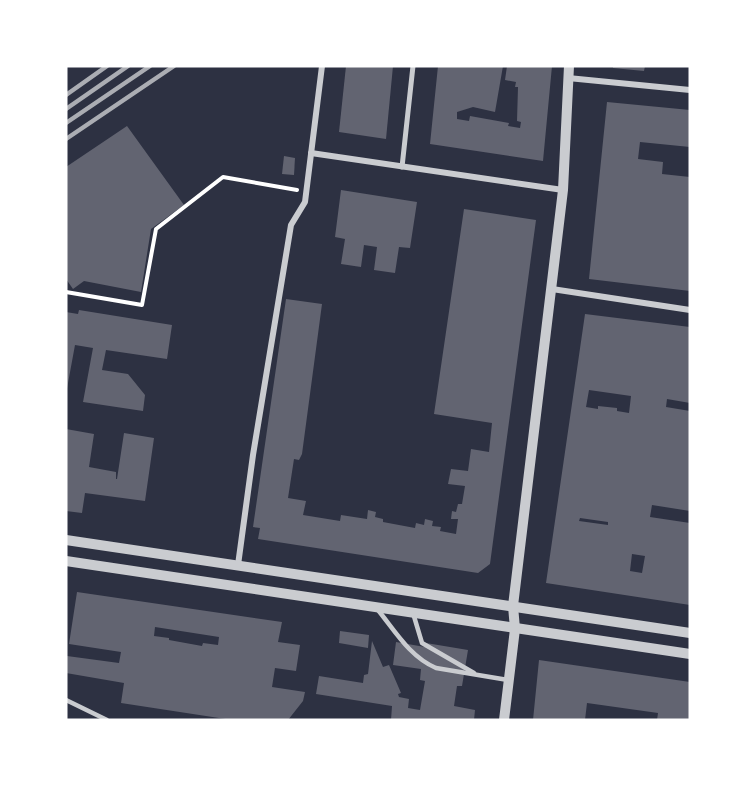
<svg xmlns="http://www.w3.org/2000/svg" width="756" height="786" font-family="'Roboto Condensed',sans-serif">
	<rect width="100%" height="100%" fill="#2d3142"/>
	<g fill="#626471" fill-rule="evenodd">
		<path d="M346,66H393L386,139L339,132Z"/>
		<path d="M438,66H503L495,112L473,107L457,112V119L469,121L470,116L509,123L508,126L520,128L521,122L517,121L518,87H515L516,82L505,80L507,66H552L543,161L430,144Z"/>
		<path d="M613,66H645L644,71L613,68Z"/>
		<path d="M607,102L690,110V147L640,142L638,159L663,162L662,174L690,177V291L589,279Z"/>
		<path d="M127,126L184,205L151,229L141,292L84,281L73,289L66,279V167Z"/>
		<path d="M284,156L295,158L294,175L282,174Z"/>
		<path d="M341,190L417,202L410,248L399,247L395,273L374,270L377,247L364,245L361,267L341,264L345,239L335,237Z"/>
		<path d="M464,209L536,220L490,564L478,573L258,539L260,528L253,527L286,299L322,304L302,454L299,460L294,459L288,498L306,501L303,515L340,521L341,515L367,519L368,510L376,512L375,517L383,519V522L415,528L416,523L424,525L425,519L433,521L432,526L441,527L440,531L456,534L458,519H451L452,511L456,512L458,504H462L465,486L448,484L451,469L468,471L471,449L489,452L492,423L434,414Z"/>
		<path d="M79,310L172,325L167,359L106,350L102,370L128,374L145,395L143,411L83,402L93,348L75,345L66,394V312L78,314Z"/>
		<path d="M585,314L690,327V403L667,399L666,407L690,411V511L652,505L650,517L690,523V605L546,583ZM589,390L631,396L629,413L617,411V408L598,406V409L586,407ZM580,518L608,522V525L579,521ZM632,554L645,556L642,573L630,571Z"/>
		<path d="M66,429L94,434L89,467L116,472V479H117L124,433L154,438L145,501L85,493L82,513L66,511Z"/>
		<path d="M77,592L282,622L278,642L300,645L296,671L275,668L272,687L305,692L303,701L288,720H232L121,703L124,683L66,673L67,656L119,663L121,652L69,644ZM155,627L219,637L218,645L203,643L202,646L169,640V638L154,636Z"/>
		<path d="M340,631L369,635L368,648L339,643Z"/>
		<path d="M372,641L383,667L389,665L401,693L398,694L399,697L409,699L408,708L420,710L425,681L420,680L421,669L393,665L396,642L425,647L426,643L468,650L462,686H457L454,706L475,710L474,720H391L392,706L316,694L319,676L363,683L364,675L368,674Z"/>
		<path d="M539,660L690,682V720H657L658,713L587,703L585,720H533Z"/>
	</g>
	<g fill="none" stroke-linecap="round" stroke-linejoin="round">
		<path stroke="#fff" stroke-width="4" d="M66,292L142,305L156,229L223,177L297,190"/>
		<g stroke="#caccd0" stroke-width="4.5">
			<path d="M378,610C395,631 410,657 436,668L508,680"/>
			<path d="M413,613L422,643L474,673"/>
			<path d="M66,700L107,720"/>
		</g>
		<path stroke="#caccd0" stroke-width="5" d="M402,167L413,66"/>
		<g stroke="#caccd0" stroke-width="6">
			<path d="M568,78L690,90"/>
			<path d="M311,153L563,190"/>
			<path d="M552,289L690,310"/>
			<path d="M238,565L253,455L291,225L305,202L322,66"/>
		</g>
		<g stroke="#caccd0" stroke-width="10">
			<path d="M66,540L690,633"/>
			<path d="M66,561L690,654"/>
			<path d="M504,720L515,629L513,606L563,190L569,66"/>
		</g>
		<g stroke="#abadb3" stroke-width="4.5">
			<path d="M66,95L107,66"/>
			<path d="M66,109L128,66"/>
			<path d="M66,123L150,66"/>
			<path d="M66,139L174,66"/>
		</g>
	</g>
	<rect width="756" height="786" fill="none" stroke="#ffffff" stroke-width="135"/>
</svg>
